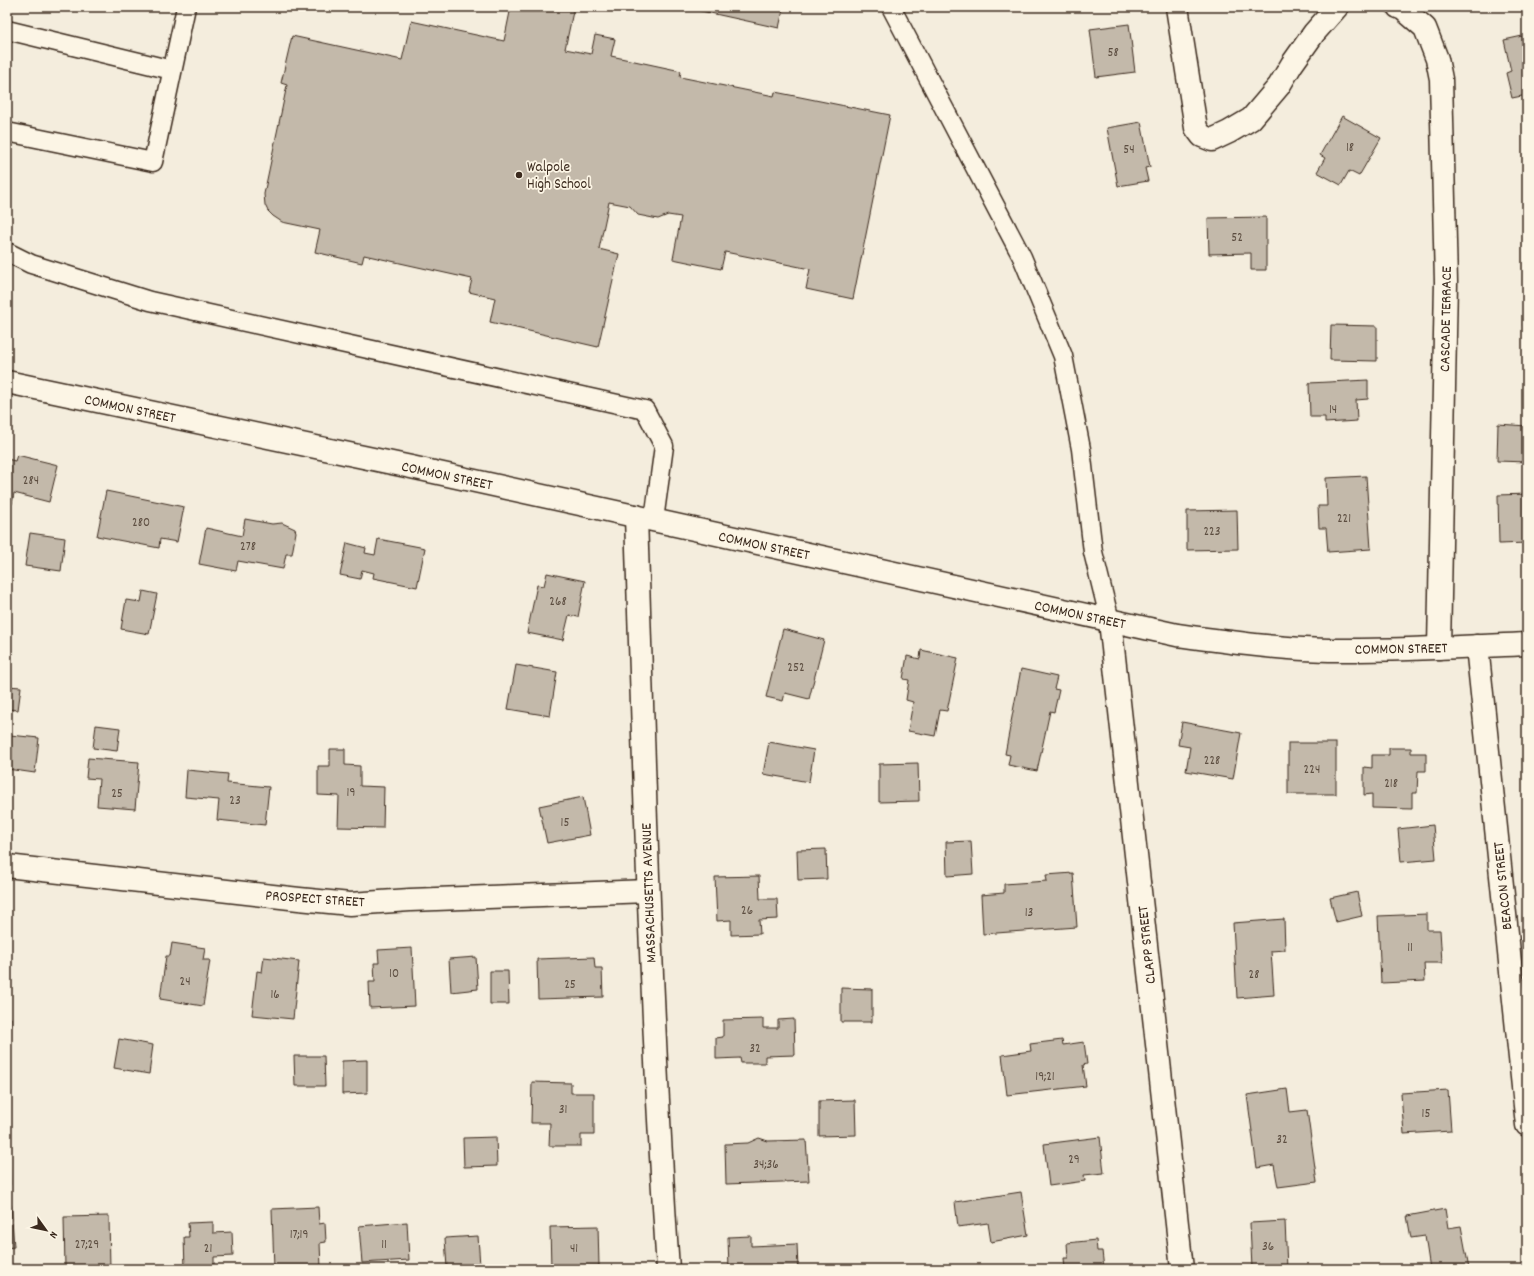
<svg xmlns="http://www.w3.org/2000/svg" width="1534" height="1276" font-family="Dekko,sans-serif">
	<rect width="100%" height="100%" fill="#f4eddd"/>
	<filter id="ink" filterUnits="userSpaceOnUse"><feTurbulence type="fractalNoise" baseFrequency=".025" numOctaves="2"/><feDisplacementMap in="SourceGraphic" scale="8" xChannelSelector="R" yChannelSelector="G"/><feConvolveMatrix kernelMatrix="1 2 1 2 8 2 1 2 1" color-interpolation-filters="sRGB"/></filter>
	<g filter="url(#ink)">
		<g fill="#c3b9aa" stroke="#3b2a1e">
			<path d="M511,7H574L565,49L591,54L595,35L615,39L611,56L681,71L680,77L774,96L775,92L890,115L853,299L806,289L810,269L725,252L721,269L673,259L681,217L668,215L658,219L638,215L630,206L609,202L599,249L619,254L598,347L490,322L495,298L469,292L472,279L364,255L362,263L315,252L320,230L282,222L273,216L268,211L265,205L264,194L287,85L281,83L292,36L402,60L411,21L504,41Z"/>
			<path d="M683,7H787L783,10L779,28Z"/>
			<path d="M1129,24L1135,72L1096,77L1090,29Z"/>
			<path d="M1527,35V95L1512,98L1506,73L1511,71L1504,40Z"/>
			<path d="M1342,116L1381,138L1359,176L1349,171L1341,185L1317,172L1325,158L1320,155Z"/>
			<path d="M1141,122L1150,167L1145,168L1148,181L1118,186L1107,128Z"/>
			<path d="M1266,217V270H1251V253L1209,254L1208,218Z"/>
			<path d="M1527,277V326H1523Z"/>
			<path d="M1331,325L1377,326V361L1330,360Z"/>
			<path d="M1368,380V399L1356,400L1357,421L1325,423V417H1310L1309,383Z"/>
			<path d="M1498,424L1527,426V462L1497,461Z"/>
			<path d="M17,455L58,465L49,502L14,493L12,504L7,503V459L15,461Z"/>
			<path d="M1366,476L1371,549L1328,552L1326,528H1319L1318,506H1327L1326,478Z"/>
			<path d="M106,491L184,507L177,542L160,539L159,548L97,536Z"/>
			<path d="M1527,494V543L1499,544L1498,495Z"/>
			<path d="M1237,510L1238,549L1187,550V511Z"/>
			<path d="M245,519L272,524L282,523L295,529L296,532L292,554H286L283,569L238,561L236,571L199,564L206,528L242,536Z"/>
			<path d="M30,533L65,538L61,571L25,566Z"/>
			<path d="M378,539L425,548L417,587L373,578L374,573L362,570L360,579L340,575L347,543L366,548L365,553L375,555Z"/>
			<path d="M547,573L585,581L578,617L569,615L563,640L527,633L537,585L544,586Z"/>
			<path d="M143,591L157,594L149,634L121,629L126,600L141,602Z"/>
			<path d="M783,629L824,640L809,699L785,693L783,701L766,697Z"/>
			<path d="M921,650L958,658L947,711L940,710L935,736L908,731L913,702L906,700L909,680L903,679L907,656L920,659Z"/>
			<path d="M516,665L557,672L550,716L508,709Z"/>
			<path d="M1021,669L1057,677L1054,689L1059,690L1054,712L1050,711L1037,771L1008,765L1010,755L1005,754Z"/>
			<path d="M7,686L21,687L18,710L7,709Z"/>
			<path d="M1182,722L1241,733L1233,779L1186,771L1190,747L1178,745Z"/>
			<path d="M96,725L120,728L117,751L93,748Z"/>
			<path d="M10,735L39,738L35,773L7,769V756Z"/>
			<path d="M769,742L814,750L809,782L763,774Z"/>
			<rect x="1288" y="743" width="48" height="51"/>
			<path d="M1389,748H1411V753H1426V771H1418L1417,793H1412V809L1372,808V794L1364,795V767L1372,768V755H1389Z"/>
			<path d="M330,749H345V765L360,766V786L384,787L383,828L338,827L339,796L318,795V766H330Z"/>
			<path d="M88,758L139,762L135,809L97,806L99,779L86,778Z"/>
			<path d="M918,763L919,801L879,802V764Z"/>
			<path d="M187,770L228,774L227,783L269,787L265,825L217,820L219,800L185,797Z"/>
			<path d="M583,797L590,835L547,843L539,806Z"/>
			<path d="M1433,825L1436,859L1401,862L1398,829Z"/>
			<path d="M971,841L973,874L947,876L946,842Z"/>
			<path d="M826,849L827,879L798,880L797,850Z"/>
			<path d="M1073,873L1077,927L983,934L981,895L1004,893V884L1047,881L1046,875Z"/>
			<path d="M759,876L760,899H777L778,919L759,920L760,934L731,935V920L717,921L715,877Z"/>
			<path d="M1357,892L1362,916L1336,922L1330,898Z"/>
			<path d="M1427,914V930H1440L1442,963H1424L1425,981L1381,983L1378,916Z"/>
			<path d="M1284,919L1285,950L1271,951L1274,995L1237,998L1233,923Z"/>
			<path d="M172,943L205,948L203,960H210L203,1006L160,999L166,956H170Z"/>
			<path d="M412,948L415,1006L370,1008L369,982H375L374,963H379L378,950Z"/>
			<path d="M264,957L299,961L293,1019L252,1015L257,971L262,972Z"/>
			<path d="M476,957L478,989L451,992L449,959Z"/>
			<path d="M594,957L595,968H602L603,997L538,999L537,959Z"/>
			<path d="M490,971H508L509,1004H490Z"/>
			<path d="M841,988L872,989V1022H841Z"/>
			<path d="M7,1018H11L7,1093Z"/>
			<path d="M763,1019V1028H778V1020L794,1019L795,1055L765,1056V1063H741L740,1058L716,1059V1038L723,1037V1020Z"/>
			<path d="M119,1039L153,1045L149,1074L114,1068Z"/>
			<path d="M1062,1040L1063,1045L1084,1042L1087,1064L1083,1065L1086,1086L1007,1095L1002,1055L1031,1051L1030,1044Z"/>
			<path d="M294,1056H324L325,1086H295Z"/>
			<path d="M367,1060V1093L342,1094V1061Z"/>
			<path d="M532,1082L571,1083V1093H594V1135H581V1146H549L550,1123H531Z"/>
			<path d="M1287,1089L1290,1112L1307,1110L1317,1182L1278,1187L1274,1165L1257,1168L1247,1095Z"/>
			<path d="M1448,1090L1451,1131L1404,1134L1401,1093Z"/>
			<path d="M855,1100L856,1135L819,1136V1101Z"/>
			<path d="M496,1137L497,1166L464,1167L463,1138Z"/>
			<path d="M1100,1137L1104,1173L1084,1175L1085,1181L1049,1186L1044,1144Z"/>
			<path d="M759,1138L768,1141L806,1140L809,1181L726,1184L725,1144L748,1143Z"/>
			<path d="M7,1147H9L10,1185H7Z"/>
			<path d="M1021,1192L1028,1235L991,1242L988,1223L958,1227L955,1202Z"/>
			<path d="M7,1205H11L14,1247L7,1248Z"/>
			<path d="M318,1207L319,1224L325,1223L326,1242L320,1243L321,1268L274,1269L272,1209Z"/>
			<path d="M1445,1209L1448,1228L1461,1226L1469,1269H1430L1425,1236L1411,1238L1407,1216Z"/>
			<path d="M109,1216L110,1269H65L64,1217Z"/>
			<path d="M1285,1221L1287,1269L1309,1267V1269H1252L1250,1223Z"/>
			<path d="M213,1222V1233L232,1232L233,1256L214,1257V1269H185L184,1237H189L188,1223Z"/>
			<path d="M407,1222L409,1260L362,1263L359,1226Z"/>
			<path d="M598,1226L599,1266L551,1268L550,1227Z"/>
			<path d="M478,1236L480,1266L447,1268L445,1238Z"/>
			<path d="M751,1236V1246L797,1244L798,1269H729L728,1237Z"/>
			<path d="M1096,1240L1097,1251H1102L1104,1269H1065L1064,1258H1068L1067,1243Z"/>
		</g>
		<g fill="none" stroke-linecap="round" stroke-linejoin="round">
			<g stroke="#3b2a1e" stroke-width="21">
				<g id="service">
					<path d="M891,7L1022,257L1063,356L1081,449L1093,552L1110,621"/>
					<path d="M7,30L172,70"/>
					<path d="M7,132L153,162L186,7"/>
					<path d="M7,252L31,264L150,301L645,410L664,446L654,520"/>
				</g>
			</g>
			<g stroke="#3b2a1e" stroke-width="25">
				<g id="minor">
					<path d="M1177,7L1196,128L1202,136L1212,140L1229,132L1251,119L1279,86L1292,64L1314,33L1337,7"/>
					<path d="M1398,7L1403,9L1425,28L1437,59L1441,79L1446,282L1439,648"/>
					<path d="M636,516C644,767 651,1018 668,1269"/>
					<path d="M1110,621L1182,1269"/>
					<path d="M1477,646L1527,1125"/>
					<path d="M7,866L299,899L350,904L410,900L648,891"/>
				</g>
			</g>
			<g stroke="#3b2a1e" stroke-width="25">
				<path id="primary" d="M7,382L411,467L1177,635C1228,642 1278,649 1329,650C1395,651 1461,647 1527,644"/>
			</g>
			<use href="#service" stroke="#fcf5e5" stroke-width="18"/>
			<use href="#minor" stroke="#fcf5e5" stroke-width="22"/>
			<use href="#primary" stroke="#fcf5e5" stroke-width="22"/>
		</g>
	</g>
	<circle fill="#3b2a1e" stroke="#fcf5e5" stroke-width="1.5" cx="519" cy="175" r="4"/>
	<g text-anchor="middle" stroke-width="3.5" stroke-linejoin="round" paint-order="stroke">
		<g font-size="13" fill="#5d4e41">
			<text x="1113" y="56">58</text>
			<text x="1350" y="151">18</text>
			<text x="1129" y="153">54</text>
			<text x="1237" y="241">52</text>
			<text x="1333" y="413">14</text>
			<text x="31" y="484">284</text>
			<text x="1344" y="522">221</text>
			<text x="141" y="526">280</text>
			<text x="1212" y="535">223</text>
			<text x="248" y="550">278</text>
			<text x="558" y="605">268</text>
			<text x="796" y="671">252</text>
			<text x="1212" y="764">228</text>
			<text x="1312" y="773">224</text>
			<text x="1391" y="787">218</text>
			<text x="351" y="796">19</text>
			<text x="117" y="797">25</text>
			<text x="235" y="804">23</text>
			<text x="565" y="826">15</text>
			<text x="747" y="914">26</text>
			<text x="1029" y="916">13</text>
			<text x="1410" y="951">11</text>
			<text x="394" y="977">10</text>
			<text x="1254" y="978">28</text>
			<text x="185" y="985">24</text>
			<text x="570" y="988">25</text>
			<text x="275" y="998">16</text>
			<text x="755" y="1052">32</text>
			<text x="1045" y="1080">19;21</text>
			<text x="563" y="1113">31</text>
			<text x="1426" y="1117">15</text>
			<text x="1282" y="1143">32</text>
			<text x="1074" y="1163">29</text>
			<text x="766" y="1168">34;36</text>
			<text x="299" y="1238">17;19</text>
			<text x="87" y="1248">27;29</text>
			<text x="384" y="1248">11</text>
			<text x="1268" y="1250">36</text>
			<text x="208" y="1252">21</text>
			<text x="574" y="1252">41</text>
		</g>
		<g font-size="15" fill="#3b2a1e" stroke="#fcf5e5" text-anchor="start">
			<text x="527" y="171">Walpole<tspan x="527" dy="17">High School</tspan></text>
		</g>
		<g font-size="15" fill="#3b2a1e" stroke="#fcf5e5">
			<text transform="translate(1445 319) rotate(-89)" y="5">CASCADE TERRACE</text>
			<text transform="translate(130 408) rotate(12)" y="5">COMMON STREET</text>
			<text transform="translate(447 475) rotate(12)" y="5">COMMON STREET</text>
			<text transform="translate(764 545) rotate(12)" y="5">COMMON STREET</text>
			<text transform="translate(1080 614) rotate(12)" y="5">COMMON STREET</text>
			<text transform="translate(1401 648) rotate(-1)" y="5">COMMON STREET</text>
			<text transform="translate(1502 886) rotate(-96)" y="5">BEACON STREET</text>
			<text transform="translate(648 893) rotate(-92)" y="5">MASSACHUSETTS AVENUE</text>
			<text transform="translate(315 898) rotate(4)" y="5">PROSPECT STREET</text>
			<text transform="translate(1146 945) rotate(-96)" y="5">CLAPP STREET</text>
		</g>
	</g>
	<rect width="1534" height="1276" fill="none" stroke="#fcf5e5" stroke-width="24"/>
	<rect x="12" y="12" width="1510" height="1252" fill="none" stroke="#3b2a1e" stroke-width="1.5" filter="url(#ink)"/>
	<g transform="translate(46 1230) rotate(123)" stroke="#fcf5e5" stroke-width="3" paint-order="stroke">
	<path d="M0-3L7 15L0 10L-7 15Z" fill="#3b2a1e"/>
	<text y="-6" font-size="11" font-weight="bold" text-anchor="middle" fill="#3b2a1e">N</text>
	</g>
</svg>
